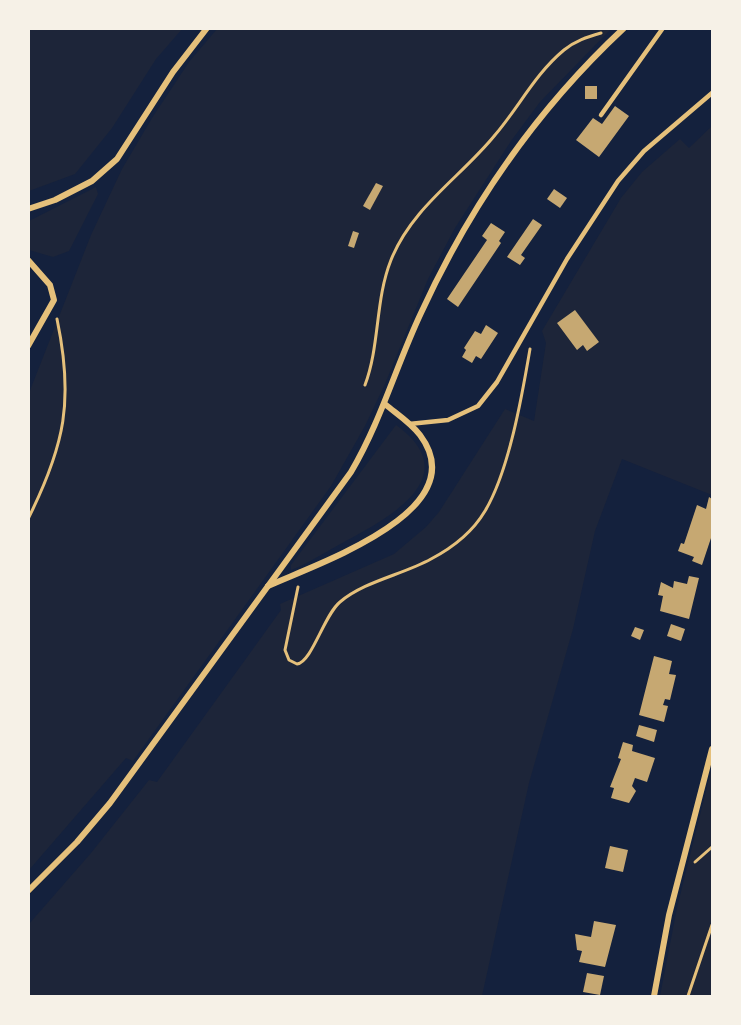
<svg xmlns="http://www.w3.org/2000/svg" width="741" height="1025" font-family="'Crimson Pro',serif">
	<rect width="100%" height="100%" fill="#14213d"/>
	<g fill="#1d2539">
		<path d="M28,29H182L156,59L112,128L75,174L29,191Z"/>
		<path d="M217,29H611L540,102L511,141L455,228L428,279L385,384L365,426L331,486L133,761L126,758L29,870V393L91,235L122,169L152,118L189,62Z"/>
		<path d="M712,126V495L622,459L595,531L573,629L529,783L482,996H29V924L91,853L149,780L157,782L281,610L280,604L394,554L426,527L439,512L505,409L534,421L546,343L542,331L621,198L642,172L680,139L689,148Z"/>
		<path d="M96,187L98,194L69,251L53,257L29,250V221Z"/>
		<path d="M396,425C467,476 389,518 344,542C327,551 309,563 291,570V565Z"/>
		<path d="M712,767V996H660L677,908Z"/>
	</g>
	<g fill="#c6a872">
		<rect x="585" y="86" width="12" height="13"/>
		<path d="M615,106L629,116L599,157L576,140L593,118L602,124Z"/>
		<path d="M376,183L383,186L370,210L363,206Z"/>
		<path d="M554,189L567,198L560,208L547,199Z"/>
		<path d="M533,219L542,225L521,255L525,258L520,265L507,257Z"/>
		<path d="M491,223L505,232L499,241L501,243L458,307L447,299L487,240L482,236Z"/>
		<path d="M353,231L359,233L354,248L348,246Z"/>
		<path d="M575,310L599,342L587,351L583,345L577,350L557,323Z"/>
		<path d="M486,325L498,333L481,359L476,356L472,363L462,357L466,350L464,348L475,331L481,334Z"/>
		<path d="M709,497L712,499V535L702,565L692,561L694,557L678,551L681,543L684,544L697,505L706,509Z"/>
		<path d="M689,576L699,578L689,619L660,611L663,596L658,595L661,582L673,588L674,581L687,584Z"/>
		<path d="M671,624L685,629L681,641L667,636Z"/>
		<path d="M635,627L644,630L640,640L631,636Z"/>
		<path d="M654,656L672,661L669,674L676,675L670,700L665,699L663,705L668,706L664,722L639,715Z"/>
		<path d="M639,725L657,730L654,742L636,736Z"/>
		<path d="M623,742L633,745L632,751L655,758L647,782L635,778L632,786L636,791L629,803L611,798L614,788L610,787L621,759L618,758Z"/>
		<path d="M610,846L628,850L623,872L605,868Z"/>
		<path d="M594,921L616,925L605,967L579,962L582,951L577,950L575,934L591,937Z"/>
		<path d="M587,973L604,976L600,995L583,992Z"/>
	</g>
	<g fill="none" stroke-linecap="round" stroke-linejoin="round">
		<g stroke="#e5c07b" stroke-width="3">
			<path d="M365,385C380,345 375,300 391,260C412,207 461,177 495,135C519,107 535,74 564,50C575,41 587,37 601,33"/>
			<path d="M28,519C65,445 74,400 57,319"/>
			<path d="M298,587L285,650L289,660L297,664C312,662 324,615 340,602C365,581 402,575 431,559C452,548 472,533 485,511C509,471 522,396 530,349"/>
			<path d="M695,862L712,847"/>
			<path d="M688,996L712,925"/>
		</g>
		<g stroke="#e5c07b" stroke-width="4.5">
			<path d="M601,115L663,28"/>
			<path d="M409,424L448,420L478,406L497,382L567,259L618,181L644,151L712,93"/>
		</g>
		<g stroke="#e5c07b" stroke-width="6">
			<path d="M28,209L55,200L92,181L117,159L173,72L207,28"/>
			<path d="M28,260L50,285L54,300L28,346"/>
			<path d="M268,586C316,564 477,511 420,435C411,423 397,414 386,405"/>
			<path d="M28,891L77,842L110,803L351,472C381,421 396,366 421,313C470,206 537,109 624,28"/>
			<path d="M654,996L669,915L712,749"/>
		</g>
	</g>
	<rect width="741" height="1025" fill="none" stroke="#f6f1e7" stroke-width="60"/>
</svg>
